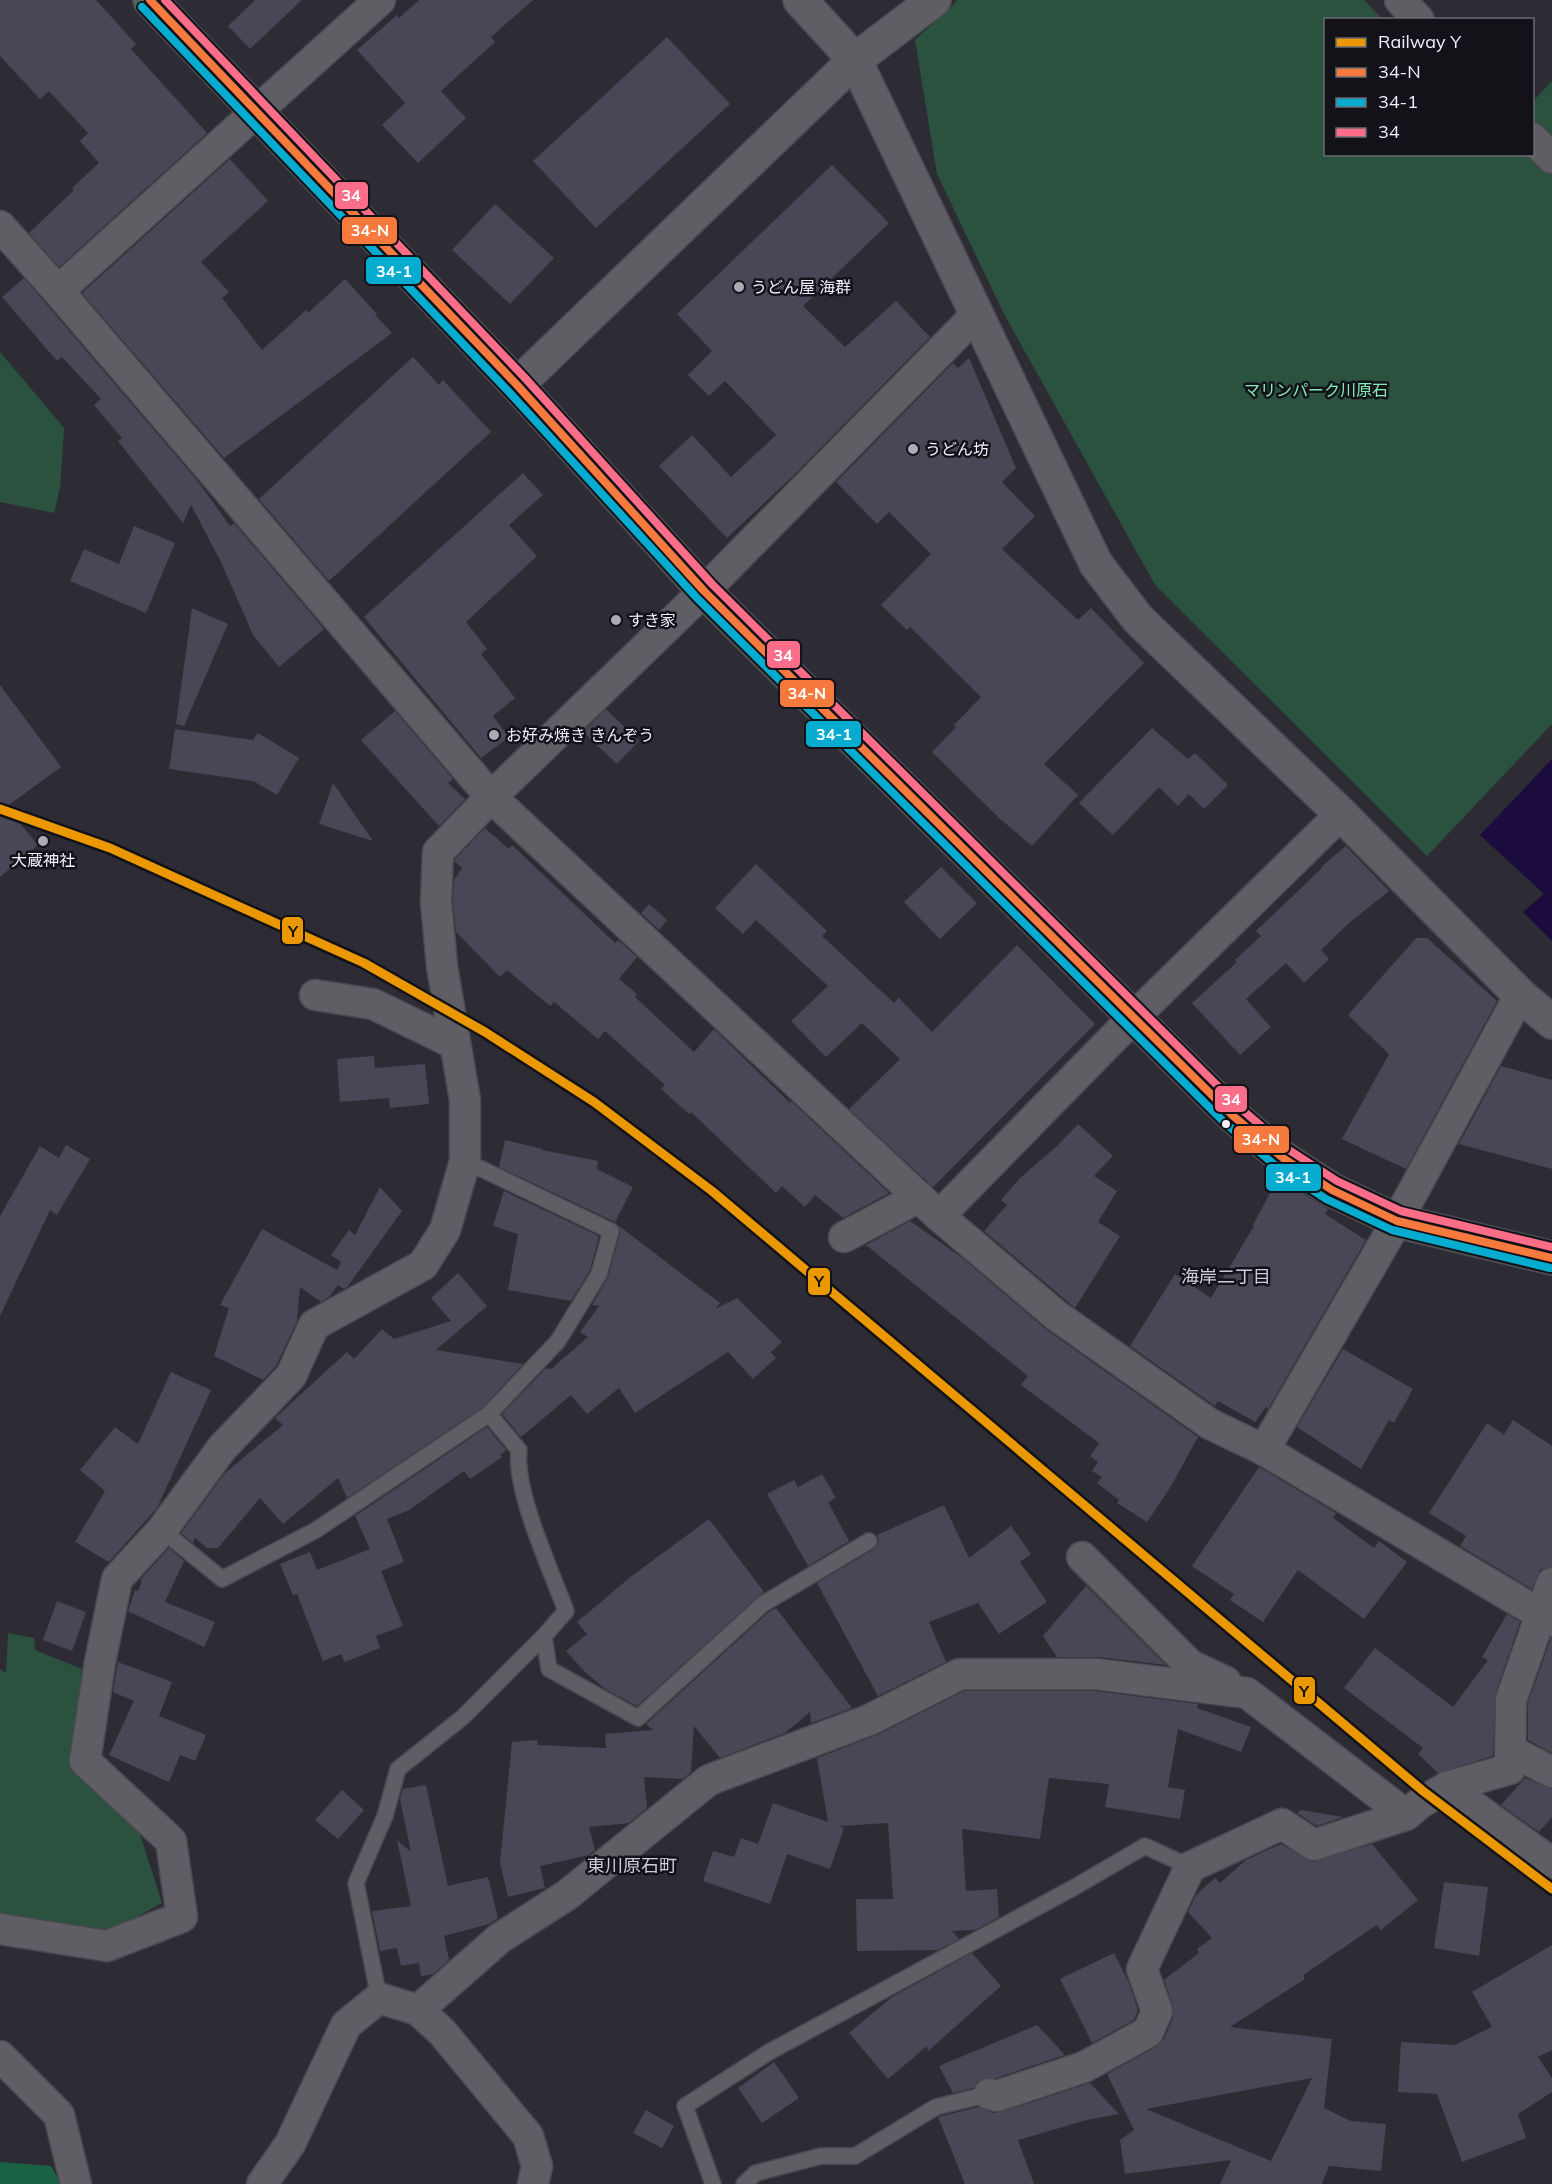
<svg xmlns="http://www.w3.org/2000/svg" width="1552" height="2184" font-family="Mulish,'Noto Sans JP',sans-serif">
	<rect width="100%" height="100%" fill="#2d2c34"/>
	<g fill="#2a523f">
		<path d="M958,0H1364L1382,19L1326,20V154H1532L1533,101L1552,81V724L1427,856L1155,585L1004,314L937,174L915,40Z"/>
		<path d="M0,352L64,428L60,488L54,513L0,502Z"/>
		<path d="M8,1633L34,1638L35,1650L82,1669L71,1765L138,1828L162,1903L88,1944L0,1923V1669L6,1673Z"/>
	</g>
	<path fill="#1b6144" d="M0,2162L51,2166L61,2184H0Z"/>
	<path fill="#1c0b3d" d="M1552,759V941L1523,912L1544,894L1480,835Z"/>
	<g fill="#494656" fill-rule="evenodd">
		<path d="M0,0H96L136,44L131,49L207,133L59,267L29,233L74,190L72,188L99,163L80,141L88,133L49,91L40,99L0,56Z"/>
		<path d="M255,0H302L250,49L228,26Z"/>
		<path d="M419,0H533L491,37L495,42L441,91L466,118L418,163L382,125L405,103L357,50L397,15L399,18Z"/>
		<path d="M667,37L730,104L596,228L533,161Z"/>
		<path d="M230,159L268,201L201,262L229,292L222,298L262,350L306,310L308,313L345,279L377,314L375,315L392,333L224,458L82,293Z"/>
		<path d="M832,165L889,223L803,306L845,347L896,301L930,337L794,475L727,538L659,466L692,435L731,477L776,435L725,381L709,396L688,375L712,351L677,314Z"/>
		<path d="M495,204L554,258L510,304L452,250Z"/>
		<path d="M24,278L196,479L230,526L234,523L324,629L279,667L253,635L222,564L191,505L183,523L118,441L122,438L94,405L101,399L62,357L57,361L2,297Z"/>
		<path d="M413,357L439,385L443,380L491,432L329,581L259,499Z"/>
		<path d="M969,358L1016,468L1002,482L1035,516L1002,549L1078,620L1091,608L1144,663L1044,764L1078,795L1032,846L998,817L932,752L956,727L954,725L981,697L910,627L907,630L881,605L931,554L889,512L877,524L836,482L953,363L958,368Z"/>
		<path d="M523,473L543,495L509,525L537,556L466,622L487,649L481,654L515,698L493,716L509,737L481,758L364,617Z"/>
		<path d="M134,526L175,543L146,613L70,581L84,549L119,564Z"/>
		<path d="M192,608L228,624L184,726L176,724Z"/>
		<path d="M0,685L61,767L6,807L38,845L0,877Z"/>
		<path d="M606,709L639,741L617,764L583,732Z"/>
		<path d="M395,711L453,779L448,783L465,799L439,826L361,740Z"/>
		<path d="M1152,728L1188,759L1195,753L1228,785L1204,809L1189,794L1178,806L1159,787L1113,835L1079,803Z"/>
		<path d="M175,729L253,740L258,733L299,758L277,795L253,781L169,769Z"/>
		<path d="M333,783L373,841L319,824Z"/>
		<path d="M485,828L509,849L512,845L615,943L618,940L637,957L619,979L637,994L635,997L694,1052L714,1029L790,1103L791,1101L889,1193L843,1218L815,1195L805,1207L782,1186L776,1193L691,1112L689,1114L661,1089L665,1085L605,1031L598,1039L554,1002L550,1006L507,970L500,977L456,932L453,902L454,880L462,868L455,862V859Z"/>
		<path d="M1346,846L1389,891L1349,923L1321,950L1329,959L1304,983L1286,963L1246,999L1271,1027L1240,1055L1192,1003L1237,962L1235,960L1261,936L1256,931L1322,868L1321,867Z"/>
		<path d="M756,864L827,931L822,936L894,1003L899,998L932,1032L1017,945L1095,1024L933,1187L849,1109L900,1059L862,1023L826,1057L791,1021L828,986L756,920L743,934L715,908Z"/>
		<path d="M941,867L977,903L940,939L904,902Z"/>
		<path d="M649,904L667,920L659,930L641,913Z"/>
		<path d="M1416,938H1427L1497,1001L1406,1169L1342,1139L1389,1054L1348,1015Z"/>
		<path d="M374,1056L375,1068L425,1064L429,1104L390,1108L389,1098L340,1102L337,1059Z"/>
		<path d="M1501,1066L1552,1080V1169L1459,1144Z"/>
		<path d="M1078,1124L1113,1156L1094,1176L1117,1191L1098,1222L1120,1236L1075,1308L984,1231L1007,1205L1001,1200L1019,1179L1058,1145Z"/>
		<path d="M505,1140L543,1149L542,1150L598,1161L597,1169L633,1187L615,1222L499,1167Z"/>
		<path d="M66,1145L90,1159L57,1215L50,1210L0,1316V1216L40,1146L59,1158Z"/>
		<path d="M1278,1178L1328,1209L1325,1214L1366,1240L1268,1409L1266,1407L1255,1422L1218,1401L1215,1406L1130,1346L1175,1274L1211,1298L1254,1226L1253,1225Z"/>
		<path d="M380,1187L402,1211L348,1286L344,1289L338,1285L329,1297L321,1302L300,1287L297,1321L276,1366L263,1380L214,1356L229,1308L220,1305L262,1229L337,1270L341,1262L331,1255L349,1230L355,1235Z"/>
		<path d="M504,1191L599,1236L590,1270L571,1301L508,1290L518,1234L493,1226Z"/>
		<path d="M910,1221L961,1257L1047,1330L1198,1437L1170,1488L1147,1522L1117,1503L1119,1500L1097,1483L1102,1477L1092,1471L1098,1462L1090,1456L1099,1443L1021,1385L1028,1376L866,1245Z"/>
		<path d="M619,1226L720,1303L715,1309L737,1298L782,1342L771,1352L776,1358L753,1379L728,1352L635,1413L619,1388L587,1414L571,1395L521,1437L502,1414L546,1368L551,1369L588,1337L580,1332L599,1306L592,1305L608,1277L620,1234Z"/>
		<path d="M458,1273L487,1306L436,1350L523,1364L483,1407L347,1498L338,1478L283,1524L260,1498L218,1548H207L195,1538L193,1543L181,1533L225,1473L283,1425L275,1418L347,1352L354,1359L382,1329L394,1339L451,1321L431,1298Z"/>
		<path d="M1343,1349L1413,1389L1394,1423L1389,1420L1361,1469L1297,1427Z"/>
		<path d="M171,1372L211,1390L157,1508L109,1562L75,1542L105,1491L80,1470L115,1427L138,1444Z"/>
		<path d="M1513,1420L1552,1446V1566L1540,1570L1532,1589L1460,1546L1466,1536L1429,1513L1487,1423L1504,1435Z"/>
		<path d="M487,1427L506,1450L500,1455L502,1457L470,1479L464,1471L409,1510L387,1519L404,1562L381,1571L403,1626L376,1636L380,1648L345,1662L341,1654L323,1661L297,1594L293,1595L280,1564L310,1552L317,1570L370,1549L355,1516Z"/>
		<path d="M1259,1467L1336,1513L1333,1518L1374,1548L1379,1541L1407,1562L1364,1619L1298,1570L1263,1622L1230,1600L1234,1594L1192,1566Z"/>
		<path d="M822,1474L836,1498L828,1502L849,1541L808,1566L767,1494L794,1480L798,1487Z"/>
		<path d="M944,1505L969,1558L1011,1526L1031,1554L1020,1562L1047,1602L999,1634L978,1603L929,1622L946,1662L878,1696L817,1583L874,1549L879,1541L877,1535Z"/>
		<path d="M709,1519L764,1592L757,1597L637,1706L605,1689L583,1670L566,1651L587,1634L577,1622L633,1575Z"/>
		<path d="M169,1548L184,1561L165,1602L215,1622L204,1647L128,1611L135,1590L138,1591L142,1581L140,1580Z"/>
		<path d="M1086,1586L1166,1665L1098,1657H1057L1043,1636Z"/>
		<path d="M57,1601L86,1612L72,1651L43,1640Z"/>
		<path d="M776,1608L852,1708L811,1723L810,1712L785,1733L720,1758L694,1726L691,1772L683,1779L644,1777L647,1808L629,1823L589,1827L595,1850L589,1855L540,1866L545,1888L508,1897L500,1863L512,1742L537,1740L538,1745L606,1748L605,1734L653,1730L646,1724L769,1612Z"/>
		<path d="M1507,1614L1520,1622L1495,1695L1493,1756L1438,1773L1418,1754L1423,1748L1344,1688L1375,1648L1453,1707L1488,1660L1482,1657Z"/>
		<path d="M1551,1638H1552V1753L1528,1740V1703Z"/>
		<path d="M118,1662L172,1682L159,1716L206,1735L195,1761L180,1755L169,1782L109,1755L134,1701L113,1692Z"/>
		<path d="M964,1691H1095L1198,1704L1197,1708L1251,1727L1241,1752L1178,1729L1168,1787L1185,1790L1180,1819L1105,1807L1109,1784L1049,1778L1040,1839L962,1829L966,1891L997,1889L999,1917L975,1930L952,1931L959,1939L938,1950L857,1951L856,1899H893L888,1823L839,1826L844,1828L830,1869L787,1854L770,1904L703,1881L713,1851L734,1857L741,1838L758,1844L773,1803L828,1822L817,1758L877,1735Z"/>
		<path d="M1525,1778L1552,1789V1817L1539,1832L1501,1805Z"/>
		<path d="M426,1785L448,1886L488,1877L498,1918L489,1924L444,1936L449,1960L433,1974L421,1976L419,1963L401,1966L397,1948L380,1951L372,1911L411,1906L397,1840L411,1852L400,1799L403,1789Z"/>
		<path d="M342,1790L364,1810L338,1839L315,1820Z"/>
		<path d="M1301,1810L1343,1817L1317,1826L1297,1813Z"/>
		<path d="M1281,1844L1312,1862L1372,1844L1418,1900L1381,1930L1377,1925L1303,1975L1305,1979L1230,2027L1332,2039L1324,2108L1351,2121L1386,2124L1381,2171L1329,2166L1322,2183L1324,2184H1220L1231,2160L1125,2174L1120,2140L1134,2130L1107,2074L1156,2047L1164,2039L1173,2018V2006L1164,1980L1199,1953L1197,1949L1212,1938L1188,1912L1196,1895L1215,1878L1220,1883L1246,1860ZM1312,2078L1271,2161L1146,2109L1241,2091Z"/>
		<path d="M1444,1882L1488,1887L1479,1956L1434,1948Z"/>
		<path d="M1552,1945V2050L1538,2057L1552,2078V2092L1518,2114L1526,2138L1462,2162L1437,2094L1398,2092L1401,2042L1455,2045L1492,2027L1472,1992Z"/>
		<path d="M972,1953L1001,1986L928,2051L927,2046L888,2079L849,2033L892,1997Z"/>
		<path d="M1114,1953L1129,1983L1138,2010L1134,2020L1092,2043L1060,1979Z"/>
		<path d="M1037,2025L1065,2055L996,2078H984L977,2082L973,2088L953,2093L939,2066Z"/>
		<path d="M774,2062L799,2098L762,2123L738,2088Z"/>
		<path d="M1090,2083L1119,2114L1087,2120L1018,2140L1034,2184H965L938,2117L978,2107L993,2113L1002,2112Z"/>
		<path d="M646,2110L674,2126L662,2148L633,2133Z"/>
	</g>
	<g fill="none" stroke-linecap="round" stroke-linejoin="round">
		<g stroke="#4a4950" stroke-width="18">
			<g id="lane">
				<path d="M162,1530L222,1579L316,1530L489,1414L558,1341L599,1274L611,1231L465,1161"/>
				<path d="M544,1636L549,1669L638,1718L763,1604L869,1541"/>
				<path d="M379,1998L356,1883L385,1816L398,1769L463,1717L544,1636L566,1611C551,1570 514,1491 519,1450L489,1414"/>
				<path d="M713,2184L685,2106L769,2052L1073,1888L1145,1846L1190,1867"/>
				<path d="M744,2184L756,2173L821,2156H855L936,2107L989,2094"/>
			</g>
		</g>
		<g stroke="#4a4950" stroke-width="33">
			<g id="street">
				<path d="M1400,0L1419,20"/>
				<path d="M1532,138L1552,158"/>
				<path d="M0,226L58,291L491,797L939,1216L1057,1316L1210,1424L1264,1450L1552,1621"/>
				<path d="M58,291L380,0"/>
				<path d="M315,995L373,1004L455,1044"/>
				<path d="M939,1216L1133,1018L1341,814"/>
				<path d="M844,1237L919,1197"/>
				<path d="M1264,1450L1397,1221L1520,995"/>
				<path d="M1082,1557L1190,1665L1226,1682"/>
				<path d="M1511,1751L1552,1772"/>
				<path d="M1447,1787L1552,1863"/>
				<path d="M0,1929L107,1946L182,1917L171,1841L85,1761L100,1662L117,1579L162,1530L222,1448L291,1376L314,1325L423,1265L445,1230L465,1161V1100L442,966L436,902L438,852L491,797L704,591L976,315"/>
				<path d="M418,2010L500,1938L567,1895L709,1780L869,1720L960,1674H1096L1247,1693L1406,1815"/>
				<path d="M0,2056L59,2115L76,2184"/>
				<path d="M989,2094L997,2096L1084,2067L1148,2032L1157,2011L1142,1969L1190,1867L1282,1824L1314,1845L1406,1815L1419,1804L1447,1787L1510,1769L1511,1700L1552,1583"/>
				<path d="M262,2184L290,2144L346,2025L379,1998L418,2010L442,2032L528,2136L537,2166L533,2184"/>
			</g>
		</g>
		<g stroke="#4a4950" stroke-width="36">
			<g id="secondary">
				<path d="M800,0L855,60L1096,564L1138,619L1341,814L1520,995L1552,1022"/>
				<path d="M517,385L855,60L934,0"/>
			</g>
		</g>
		<g stroke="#4a4950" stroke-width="36">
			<path id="highway" d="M150,0L517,385L704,591L1232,1115L1283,1158L1332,1190L1397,1221L1552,1258"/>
		</g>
		<use href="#lane" stroke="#5f5e64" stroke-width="15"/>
		<use href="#street" stroke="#5f5e64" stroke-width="30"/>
		<use href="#secondary" stroke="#5f5e64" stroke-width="33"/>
		<use href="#highway" stroke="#506460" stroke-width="33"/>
		<g stroke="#121218" stroke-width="12">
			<path id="bus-1" d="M150,0L517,385L704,591L1232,1115L1283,1158L1332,1190L1397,1221L1552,1258"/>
		</g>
		<g stroke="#121218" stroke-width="12">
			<path id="bus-2" d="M142,7L509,392L697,598L1225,1123L1276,1166L1326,1199L1392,1230L1550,1268"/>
		</g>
		<g stroke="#121218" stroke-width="12">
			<path id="bus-3" d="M165,0L525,378L712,584L1239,1107L1289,1150L1337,1181L1401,1211L1552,1247"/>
		</g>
		<use href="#bus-1" stroke="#f6793e" stroke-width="8"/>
		<use href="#bus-2" stroke="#06acd0" stroke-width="8"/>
		<use href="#bus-3" stroke="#fb6d88" stroke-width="8"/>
		<g stroke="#121218" stroke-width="14">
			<path id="rail-1" d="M0,809L110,848L364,963L485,1032L594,1102L712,1191L1423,1791L1552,1889"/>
		</g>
		<use href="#rail-1" stroke="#eb9800" stroke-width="9"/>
	</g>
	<g fill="#acabb5" stroke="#121218" stroke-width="2">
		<circle cx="739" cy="287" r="6"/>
		<circle cx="913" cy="449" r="6"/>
		<circle cx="616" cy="620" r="6"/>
		<circle cx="494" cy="735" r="6"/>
		<circle cx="43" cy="841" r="6"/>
	</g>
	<circle fill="#f1f0fa" stroke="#121218" stroke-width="2" cx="1226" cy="1124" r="5"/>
	<g text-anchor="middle" stroke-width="5" stroke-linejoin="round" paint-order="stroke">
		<g font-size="16" fill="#f1f0fa" stroke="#121218" text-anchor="start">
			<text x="751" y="293">うどん屋 海群</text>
			<text x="925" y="455">うどん坊</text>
			<text x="628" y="626">すき家</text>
			<text x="506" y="741">お好み焼き きんぞう</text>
			<text x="43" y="866" text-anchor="middle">大蔵神社</text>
		</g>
		<g font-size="16" fill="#80e9b5" stroke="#121218">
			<text x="1316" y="396">マリンパーク川原石</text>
		</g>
		<g font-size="18" fill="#cdcbde" stroke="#121218">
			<text x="1226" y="1283">海岸二丁目</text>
			<text x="632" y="1872">東川原石町</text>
		</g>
	</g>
	<g stroke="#121218" stroke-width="2">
		<rect x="334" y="181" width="35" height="29" rx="6" fill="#fb6d88"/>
		<rect x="341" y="216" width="57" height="29" rx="6" fill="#f6793e"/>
		<rect x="365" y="256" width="57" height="29" rx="6" fill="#06acd0"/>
		<rect x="766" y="640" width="35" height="29" rx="6" fill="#fb6d88"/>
		<rect x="779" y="679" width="56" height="29" rx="6" fill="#f6793e"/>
		<rect x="805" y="720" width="57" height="28" rx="6" fill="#06acd0"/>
		<rect x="281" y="916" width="23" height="29" rx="6" fill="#eb9800"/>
		<rect x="1214" y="1085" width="34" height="28" rx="6" fill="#fb6d88"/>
		<rect x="1233" y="1125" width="57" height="29" rx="6" fill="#f6793e"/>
		<rect x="1265" y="1163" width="57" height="29" rx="6" fill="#06acd0"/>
		<rect x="807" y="1267" width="24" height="29" rx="6" fill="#eb9800"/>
		<rect x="1293" y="1676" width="23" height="29" rx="6" fill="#eb9800"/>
	</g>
	<g font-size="16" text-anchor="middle" font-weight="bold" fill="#fff">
		<text x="351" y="201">34</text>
		<text x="370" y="236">34-N</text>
		<text x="394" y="277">34-1</text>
		<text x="783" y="661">34</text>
		<text x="807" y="699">34-N</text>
		<text x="834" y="740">34-1</text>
		<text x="1231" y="1105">34</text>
		<text x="1261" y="1145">34-N</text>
		<text x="1293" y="1183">34-1</text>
	</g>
	<g font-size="16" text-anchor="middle" font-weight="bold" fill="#111">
		<text x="293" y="937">Y</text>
		<text x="819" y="1287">Y</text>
		<text x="1304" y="1697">Y</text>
	</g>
	<rect x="1324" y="18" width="210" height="138" fill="#121218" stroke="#6b6b72" stroke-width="1.5"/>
	<rect x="1336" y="38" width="30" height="9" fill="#eb9800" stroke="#6b6b72" stroke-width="1.5"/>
	<text x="1378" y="48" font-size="18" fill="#f1f0fa">Railway Y</text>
	<rect x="1336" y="68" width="30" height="9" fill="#f6793e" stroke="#6b6b72" stroke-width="1.5"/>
	<text x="1378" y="78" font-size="18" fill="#f1f0fa">34-N</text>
	<rect x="1336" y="98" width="30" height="9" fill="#06acd0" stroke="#6b6b72" stroke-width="1.5"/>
	<text x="1378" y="108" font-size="18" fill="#f1f0fa">34-1</text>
	<rect x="1336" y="128" width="30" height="9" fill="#fb6d88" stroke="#6b6b72" stroke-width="1.5"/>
	<text x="1378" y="138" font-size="18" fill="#f1f0fa">34</text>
</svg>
